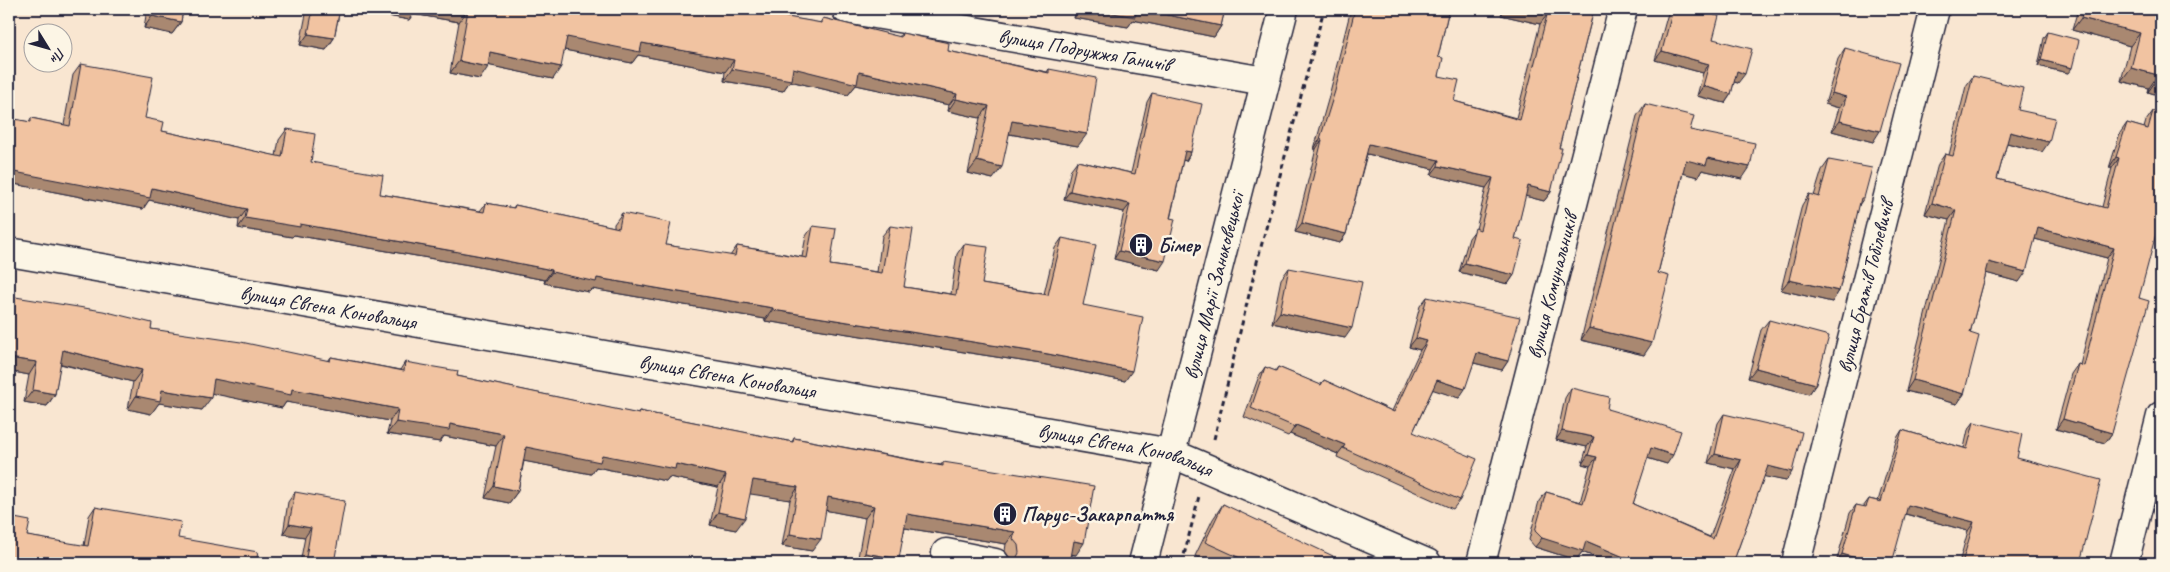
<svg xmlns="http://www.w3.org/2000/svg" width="2170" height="572" font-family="Caveat,sans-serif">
	<rect width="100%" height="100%" fill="#f9e6d1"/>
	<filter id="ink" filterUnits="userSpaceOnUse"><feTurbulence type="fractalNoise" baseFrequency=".02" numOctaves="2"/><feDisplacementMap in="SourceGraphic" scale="10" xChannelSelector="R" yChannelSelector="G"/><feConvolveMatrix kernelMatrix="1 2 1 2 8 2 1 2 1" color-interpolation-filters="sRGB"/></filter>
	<g filter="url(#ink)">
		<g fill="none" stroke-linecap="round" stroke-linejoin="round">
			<g stroke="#22223b" stroke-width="31">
				<g id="minor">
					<path id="s1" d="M846,9L1265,81"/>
					<path id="s2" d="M9,252L1171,453L1427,563"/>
					<path d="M946,553L995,563"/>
					<path id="s3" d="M1143,563L1284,9"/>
					<path id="s4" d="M1481,563L1623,9"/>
					<path id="s5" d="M1796,563L1935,9"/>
					<path d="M2124,563L2161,416"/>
				</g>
			</g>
			<g stroke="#22223b" stroke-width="3" stroke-dasharray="5 4" stroke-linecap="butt">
				<path d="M1214,439L1257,262L1324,9"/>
				<path d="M1182,563L1199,496"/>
			</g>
			<use href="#minor" stroke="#fcf5e5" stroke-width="28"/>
		</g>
		<g fill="#cfa88a" stroke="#22223b">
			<path d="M147,9H183L181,22L172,34L144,28Z"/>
			<path d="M307,9H340L334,38L326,50L300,45Z"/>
			<path d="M352,9H741L820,23L823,18L899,37L902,33L948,51L1047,72L1049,69L1078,146L1009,134L993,179L968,173L980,118L948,111L949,105L856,85L848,95L790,81L783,91L724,81L725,72L638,55L632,63L565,50L553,79L488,65L480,79L450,73L459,22L413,14L409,20Z"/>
			<path d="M1056,9H1225L1221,26L1214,37L1133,20L1128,27L1074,18L1075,13Z"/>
			<path d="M1351,9H1449L1438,57L1439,76L1454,101L1516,118L1540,24L1501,15L1503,9H1594L1559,148L1551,192L1544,201L1525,196L1515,239L1514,275L1508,284L1459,272L1469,238L1476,229L1486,188L1431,175L1433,169L1367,154L1346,234L1340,243L1295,232L1316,149H1314L1328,100Z"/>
			<path d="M1672,9H1716L1714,15L1713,39L1738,83L1734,82L1731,94L1725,103L1697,96L1703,73L1655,60L1668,13Z"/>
			<path d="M2078,9H2161V96L2148,92L2149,88L2121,81L2130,46L2072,30Z"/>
			<path d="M2048,32L2068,73L2038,66L2044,38Z"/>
			<path d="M1845,48L1873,142L1832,131L1839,108L1825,104L1838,59Z"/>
			<path d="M81,64L145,118L162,131L276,156L279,140L287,129L311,162L380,194L480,211L486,203L513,208L515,205L614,227V224L622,213L666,245L730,256L737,246L802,257L806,236L813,226L830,265L877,272L882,236L890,226L904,287L951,294L957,254L964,244L982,284L1044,294L1055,248L1062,238L1083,305L1125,381L1041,364L765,321V319L592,289L589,292L544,283L545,280L469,265L294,235L292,237L238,228L239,220L149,200L143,209L9,183V118L29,122L31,118L64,125L73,75Z"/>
			<path d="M1973,76L2018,110L2042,152L2007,143L1997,179L2102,207L2112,168H2109L2120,133L2127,123L2144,128L2146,121L2153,111L2139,298L2112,433L2105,443L2056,429L2071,374L2078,364L2080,365L2107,258L2035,239L2019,282L1986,273L1970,333L1964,394L1957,404L1906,391L1949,220L1925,214L1938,164L1945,154L1949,155L1966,86Z"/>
			<path d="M1152,93L1191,152L1186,161L1183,160L1159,270L1114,259L1124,212L1064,199L1071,169L1077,161L1131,173L1147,102Z"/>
			<path d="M1645,104L1690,130L1742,179L1702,170L1698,177L1683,173L1658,273L1644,355L1581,340L1637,116Z"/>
			<path d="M1829,160L1864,198L1859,205L1839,291L1832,302L1781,290L1802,205L1809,194L1814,196L1822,170Z"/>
			<path d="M1289,268L1345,338L1272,323L1281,279Z"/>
			<path d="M9,296L151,329L328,361L331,357L400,370L405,362L457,376L637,414L639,411L792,442L794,438L941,465L943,462L1076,555H1072L1070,563H1010V558L1005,551L1006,544L905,528L896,563H857L865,518L825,510L812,551L782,546L790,500L750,493L736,530L710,525L718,487L669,477L666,481L596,467L591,474L524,461L518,491L509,503L485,498L496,446L444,436L440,442L387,434L390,421L286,402L282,408L212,393L202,410L159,403L151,414L128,409L133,382L60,364L55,394L47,406L24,402L29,375L9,371Z"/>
			<path d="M1427,297L1508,361L1502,370L1474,363L1459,398L1433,389L1413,432L1460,500L1453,509L1337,457L1338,454L1290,434L1288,436L1244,417L1259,376L1265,367L1275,371L1278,367L1320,385L1324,380L1392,411L1420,350L1409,347L1420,306Z"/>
			<path d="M1769,320L1816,384L1809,394L1748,378L1761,330Z"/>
			<path d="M1571,388L1607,409L1667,464L1647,458L1633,504L1710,537L1735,469L1708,463L1718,423L1724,414L1786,481L1764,476L1733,563H1734H1610L1582,552L1576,560L1535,547L1529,540L1539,501L1546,492L1580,502L1590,466L1582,464L1587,447L1556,440L1565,398Z"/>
			<path d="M1974,422L2017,458L2080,563H1959L1968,531L1905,514L1836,563L1850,513L1856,505L1863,507L1869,499L1878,501L1897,438L1902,430L1964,448L1968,430Z"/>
			<path d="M295,492L334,563H300L305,537L283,534L288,502Z"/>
			<path d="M1223,504L1330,563H1210L1195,556L1213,519Z"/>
			<path d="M95,507L178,538L9,563L27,536L84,546L89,516Z"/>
		</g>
		<g fill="#a98871" stroke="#22223b">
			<path d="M352,9H461L468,10L459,22L413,14L409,20Z"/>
			<path d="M1056,9H1078L1075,13Z"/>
			<path d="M1080,9H1139L1221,26L1214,37L1133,20L1128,27L1074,18Z"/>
			<path d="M1506,9H1521L1547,15L1540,24L1501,15Z"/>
			<path d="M152,16L181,22L172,34L144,28Z"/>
			<path d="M2081,18L2140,33L2130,46L2072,30Z"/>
			<path d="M308,34L334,38L326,50L300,45Z"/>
			<path d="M567,37L642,43L734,60L725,72L638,55L632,63L559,49Z"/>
			<path d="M1662,51L1709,64L1703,73L1655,60Z"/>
			<path d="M490,52L561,67L553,79L482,64Z"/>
			<path d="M2041,60L2072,68L2068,73L2038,66Z"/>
			<path d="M459,61L488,67L480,79L450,73Z"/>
			<path d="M793,68L859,72L957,94L949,105L856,85L848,95L790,81L783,91L724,81L732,69Z"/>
			<path d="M2131,68L2158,75L2149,88L2121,81Z"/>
			<path d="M1737,71L1745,74L1738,83L1730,81Z"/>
			<path d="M2157,79L2161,80V96L2148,92Z"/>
			<path d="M1703,86L1731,94L1725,103L1697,96Z"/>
			<path d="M1832,93L1846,97L1839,108L1825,104Z"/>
			<path d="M956,99L989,106L980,118L948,111Z"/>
			<path d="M1012,121L1087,134L1078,146L1004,133Z"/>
			<path d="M1840,121L1880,131L1873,142L1832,131Z"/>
			<path d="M2010,132L2049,142L2042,152L2003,142Z"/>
			<path d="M1320,139L1322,140L1316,149H1314Z"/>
			<path d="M1369,144L1439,160L1433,169L1363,153Z"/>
			<path d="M1185,151L1191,152L1186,161L1179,159Z"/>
			<path d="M2116,157L2119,158L2112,168H2109Z"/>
			<path d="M1708,158L1750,167L1742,179L1702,170L1698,177L1678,172L1686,160Z"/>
			<path d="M977,161L1002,167L993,179L968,173Z"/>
			<path d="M1438,166L1493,178L1486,188L1431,175Z"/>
			<path d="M9,171L152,188L247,209L239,220L149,200L143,209L9,183Z"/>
			<path d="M1528,186L1551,192L1544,201L1521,195Z"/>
			<path d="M1070,191L1130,204L1124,212L1064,199Z"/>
			<path d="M1932,203L1956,210L1949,220L1925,214Z"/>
			<path d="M245,218L300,224L476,255L552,270L545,280L469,265L294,235L292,237L238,228Z"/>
			<path d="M1302,223L1346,234L1340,243L1295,232Z"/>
			<path d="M2038,228L2114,248L2107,258L2031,238Z"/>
			<path d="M1119,251L1165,261L1159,270L1114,259Z"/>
			<path d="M1989,262L2026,272L2019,282L1982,272Z"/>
			<path d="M1465,263L1514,275L1508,284L1459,272Z"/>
			<path d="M552,272L597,278L773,308L765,319L592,289L589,292L544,283Z"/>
			<path d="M1789,280L1839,291L1832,302L1781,290Z"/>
			<path d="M773,310L1048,354L1132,371L1125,381L1041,364L765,321Z"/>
			<path d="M1280,312L1352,328L1345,338L1272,323Z"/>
			<path d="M1589,328L1652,343L1644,355L1581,340Z"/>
			<path d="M1416,338L1427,341L1420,350L1409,347Z"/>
			<path d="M63,350L142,370L133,382L54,362Z"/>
			<path d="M1477,353L1508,361L1502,370L1470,362Z"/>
			<path d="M9,358L37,362L29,375L9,371Z"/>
			<path d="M1756,368L1816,384L1809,394L1748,378Z"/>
			<path d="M214,379L292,389L398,409L390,421L286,402L282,408L205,392Z"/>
			<path d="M1437,380L1465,389L1459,398L1431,389Z"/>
			<path d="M1913,380L1964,394L1957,404L1906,391Z"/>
			<path d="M33,390L55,394L47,406L24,402Z"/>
			<path d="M162,390L211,398L202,410L159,403L151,414L128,409L136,396Z"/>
			<path d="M2063,419L2112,433L2105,443L2056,429Z"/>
			<path d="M396,422L450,424L504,434L496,446L444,436L440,442L387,434Z"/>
			<path d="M1296,425L1345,445L1338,454L1290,434Z"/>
			<path d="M1562,431L1594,437L1587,447L1556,440Z"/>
			<path d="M526,447L602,455L676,464L726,475L718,487L669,477L666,481L596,467L591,474L518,460Z"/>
			<path d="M1651,448L1673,455L1667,464L1644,457Z"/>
			<path d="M1715,454L1741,460L1735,469L1708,463Z"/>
			<path d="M1588,455L1597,457L1590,466L1582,464Z"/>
			<path d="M1768,466L1792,472L1786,481L1761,476Z"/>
			<path d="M753,480L798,487L790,500L744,493Z"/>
			<path d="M494,486L518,491L509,503L485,498Z"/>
			<path d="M828,497L874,506L865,518L819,509Z"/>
			<path d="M1908,505L1974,522L1968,531L1902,513Z"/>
			<path d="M718,512L745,518L736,530L710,525Z"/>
			<path d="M907,514L1015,532L1006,544L899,527Z"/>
			<path d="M289,524L311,528L305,537L283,534Z"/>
			<path d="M790,534L821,539L812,551L782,546Z"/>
			<path d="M1542,538L1586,541L1638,563H1610L1582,552L1576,560L1535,547Z"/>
			<path d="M1074,541L1084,543L1076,555L1065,553Z"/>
			<path d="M865,553L899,559L896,563H858Z"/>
			<path d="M1842,554L1873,563H1836Z"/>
		</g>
		<g fill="#f1c3a1" stroke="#22223b">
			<path d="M153,9H183L181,22L152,16Z"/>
			<path d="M313,9H340L334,38L308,34Z"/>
			<path d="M461,9H741L822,23L823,18L901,37L902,33L949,43L948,51L1049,73V69L1096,78L1087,134L1012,121L1002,167L977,161L989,106L956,99L957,94L859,72L857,84L793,68L791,80L732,69L734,60L642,43L640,52L567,37L561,67L490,52L488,67L459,61L468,10Z"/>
			<path d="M1091,9H1137L1135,17Z"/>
			<path d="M1139,9H1225L1221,26Z"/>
			<path d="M1355,9H1449L1438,57L1443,58L1439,76L1459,80L1454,101L1520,120L1547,15L1521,9H1594L1559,148H1562L1551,192L1528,186L1515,239L1523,241L1514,275L1465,263L1475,228L1480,230L1493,178L1438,166L1439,160L1369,144L1346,234L1302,223L1322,140L1320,139L1335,91Z"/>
			<path d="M1673,9H1716L1714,15L1719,16L1713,39L1752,49L1745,74L1737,71L1731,94L1703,86L1709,64L1662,51Z"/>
			<path d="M2083,9H2161V80L2157,79L2158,75L2131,68L2140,33L2081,18Z"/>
			<path d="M2048,32L2079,40L2072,68L2041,60Z"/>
			<path d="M1845,48L1899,63L1880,131L1840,121L1846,97L1832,93Z"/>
			<path d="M81,64L153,77L145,118L164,122L162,131L282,157L287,129L315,134L311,162L383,175L380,194L484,212L486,203L514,208L515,205L619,228L622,213L671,223L666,245L735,256L737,246L807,258L813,226L836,229L830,265L882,273L890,226L913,229L904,287L956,295L964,244L988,247L982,284L1048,295L1062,238L1096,245L1083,305L1143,317L1132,371L1048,354L773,310V308L597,278L596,282L552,272V270L476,255L300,224V227L245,218L247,209L152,188L150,198L9,171V118L31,122V118L70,126Z"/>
			<path d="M1973,76L2023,88L2018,110L2055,118L2049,142L2010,132L1997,179L2106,208L2119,158L2116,157L2127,123L2148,129L2153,111L2161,113V215L2139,298L2149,301L2112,433L2063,419L2078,364L2084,366L2114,248L2038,228L2026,272L1989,262L1970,333L1979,336L1964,394L1913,380L1956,210L1932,203L1945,154L1953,156Z"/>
			<path d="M1152,93L1202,104L1191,152L1185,151L1170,218L1175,219L1165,261L1119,251L1130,204L1070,191L1077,161L1135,174Z"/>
			<path d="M1645,104L1694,116L1690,130L1755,143L1750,167L1708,158L1706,165L1686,160L1658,273L1669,276L1652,343L1589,328Z"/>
			<path d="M1829,160L1872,168L1864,198H1861L1839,291L1789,280L1809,194L1819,197Z"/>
			<path d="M1289,268L1362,282L1352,328L1280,312Z"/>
			<path d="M9,296L103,311L152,323L151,329L241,342L330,361L331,357L404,371L405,362L458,371L457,376L639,414V411L793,442L794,438L943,466V462L1094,486L1084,543L1074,541L1070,563H1011L1015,561L1019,553L1018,545L1013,539L1015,532L907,514L899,559L865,553L874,506L828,497L821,539L790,534L798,487L753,480L745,518L718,512L726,475L676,464L675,469L602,455L600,462L526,447L518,491L494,486L504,434L450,424L449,430L396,422L398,409L292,389L291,395L214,379L211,398L162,390L160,401L136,396L142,370L63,350L55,394L33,390L37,362L9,358Z"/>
			<path d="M1427,297L1520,317L1508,361L1477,353L1465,389L1437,380L1413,432L1477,459L1460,500L1343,448L1345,445L1296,425L1295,427L1251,408L1265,367L1276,371L1278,367L1321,385L1324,380L1394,412L1427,341L1416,338Z"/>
			<path d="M1769,320L1829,336L1816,384L1756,368Z"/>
			<path d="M1571,388L1609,397L1607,409L1681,431L1673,455L1651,448L1633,504L1713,539L1741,460L1715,454L1724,414L1802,432L1792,472L1768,466L1733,563H1734H1638L1586,541L1583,551L1542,538L1535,531L1546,492L1583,503L1597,457L1588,455L1594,437L1562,431Z"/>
			<path d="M1974,422L2022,434L2017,458L2101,480L2080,563H1962L1974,522L1908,505L1892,563H1873L1842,554L1856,505L1866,507L1869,499L1881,502L1902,430L1967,449Z"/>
			<path d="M295,492L345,501L334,563H305L311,528L289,524Z"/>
			<path d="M1223,504L1333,556L1330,563H1251L1205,542Z"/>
			<path d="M95,507L181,522L178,538L258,552L256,563H9V517L30,521L27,536L88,546Z"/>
		</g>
	</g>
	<defs>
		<g id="building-disc" transform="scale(1.25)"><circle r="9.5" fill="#22223b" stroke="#fcf5e5"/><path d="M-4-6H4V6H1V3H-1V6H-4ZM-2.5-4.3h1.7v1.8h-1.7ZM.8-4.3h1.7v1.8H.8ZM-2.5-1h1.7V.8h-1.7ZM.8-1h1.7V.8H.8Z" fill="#fff"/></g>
	</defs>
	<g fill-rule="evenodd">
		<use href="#building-disc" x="1141" y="245"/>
		<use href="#building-disc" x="1005" y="514"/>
	</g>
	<g text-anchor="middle" stroke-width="5" stroke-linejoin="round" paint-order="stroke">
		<g font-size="21" fill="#22223b" stroke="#fcf5e5">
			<text dy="7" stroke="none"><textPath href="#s1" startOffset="242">вулиця Подружжя Ганичів</textPath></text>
			<text dy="7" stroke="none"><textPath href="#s3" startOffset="286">вулиця Марії Заньковецької</textPath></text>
			<text dy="7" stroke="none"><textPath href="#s4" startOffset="286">вулиця Комунальників</textPath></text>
			<text dy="7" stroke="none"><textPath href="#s5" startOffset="285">вулиця Братів Тобілевичів</textPath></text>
			<text dy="7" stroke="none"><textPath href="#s2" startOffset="324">вулиця Євгена Коновальця</textPath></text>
			<text dy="7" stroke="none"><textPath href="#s2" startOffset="729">вулиця Євгена Коновальця</textPath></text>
			<text dy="7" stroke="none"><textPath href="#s2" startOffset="1134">вулиця Євгена Коновальця</textPath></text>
		</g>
		<g font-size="21" font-weight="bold" fill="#22223b" stroke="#fcf5e5" text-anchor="start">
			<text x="1158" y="252">Бімер</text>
			<text x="1022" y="521">Парус-Закарпаття</text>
		</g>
	</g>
	<rect width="2170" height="572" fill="none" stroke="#fcf5e5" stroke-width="30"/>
	<rect x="15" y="15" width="2140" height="542" fill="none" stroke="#22223b" stroke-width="2" filter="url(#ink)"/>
	<g transform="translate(48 48) rotate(127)"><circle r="24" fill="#fcf5e5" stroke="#a5a1a1"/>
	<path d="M0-4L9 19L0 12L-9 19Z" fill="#22223b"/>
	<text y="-8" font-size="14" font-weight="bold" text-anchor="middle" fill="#22223b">Пн</text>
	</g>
</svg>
